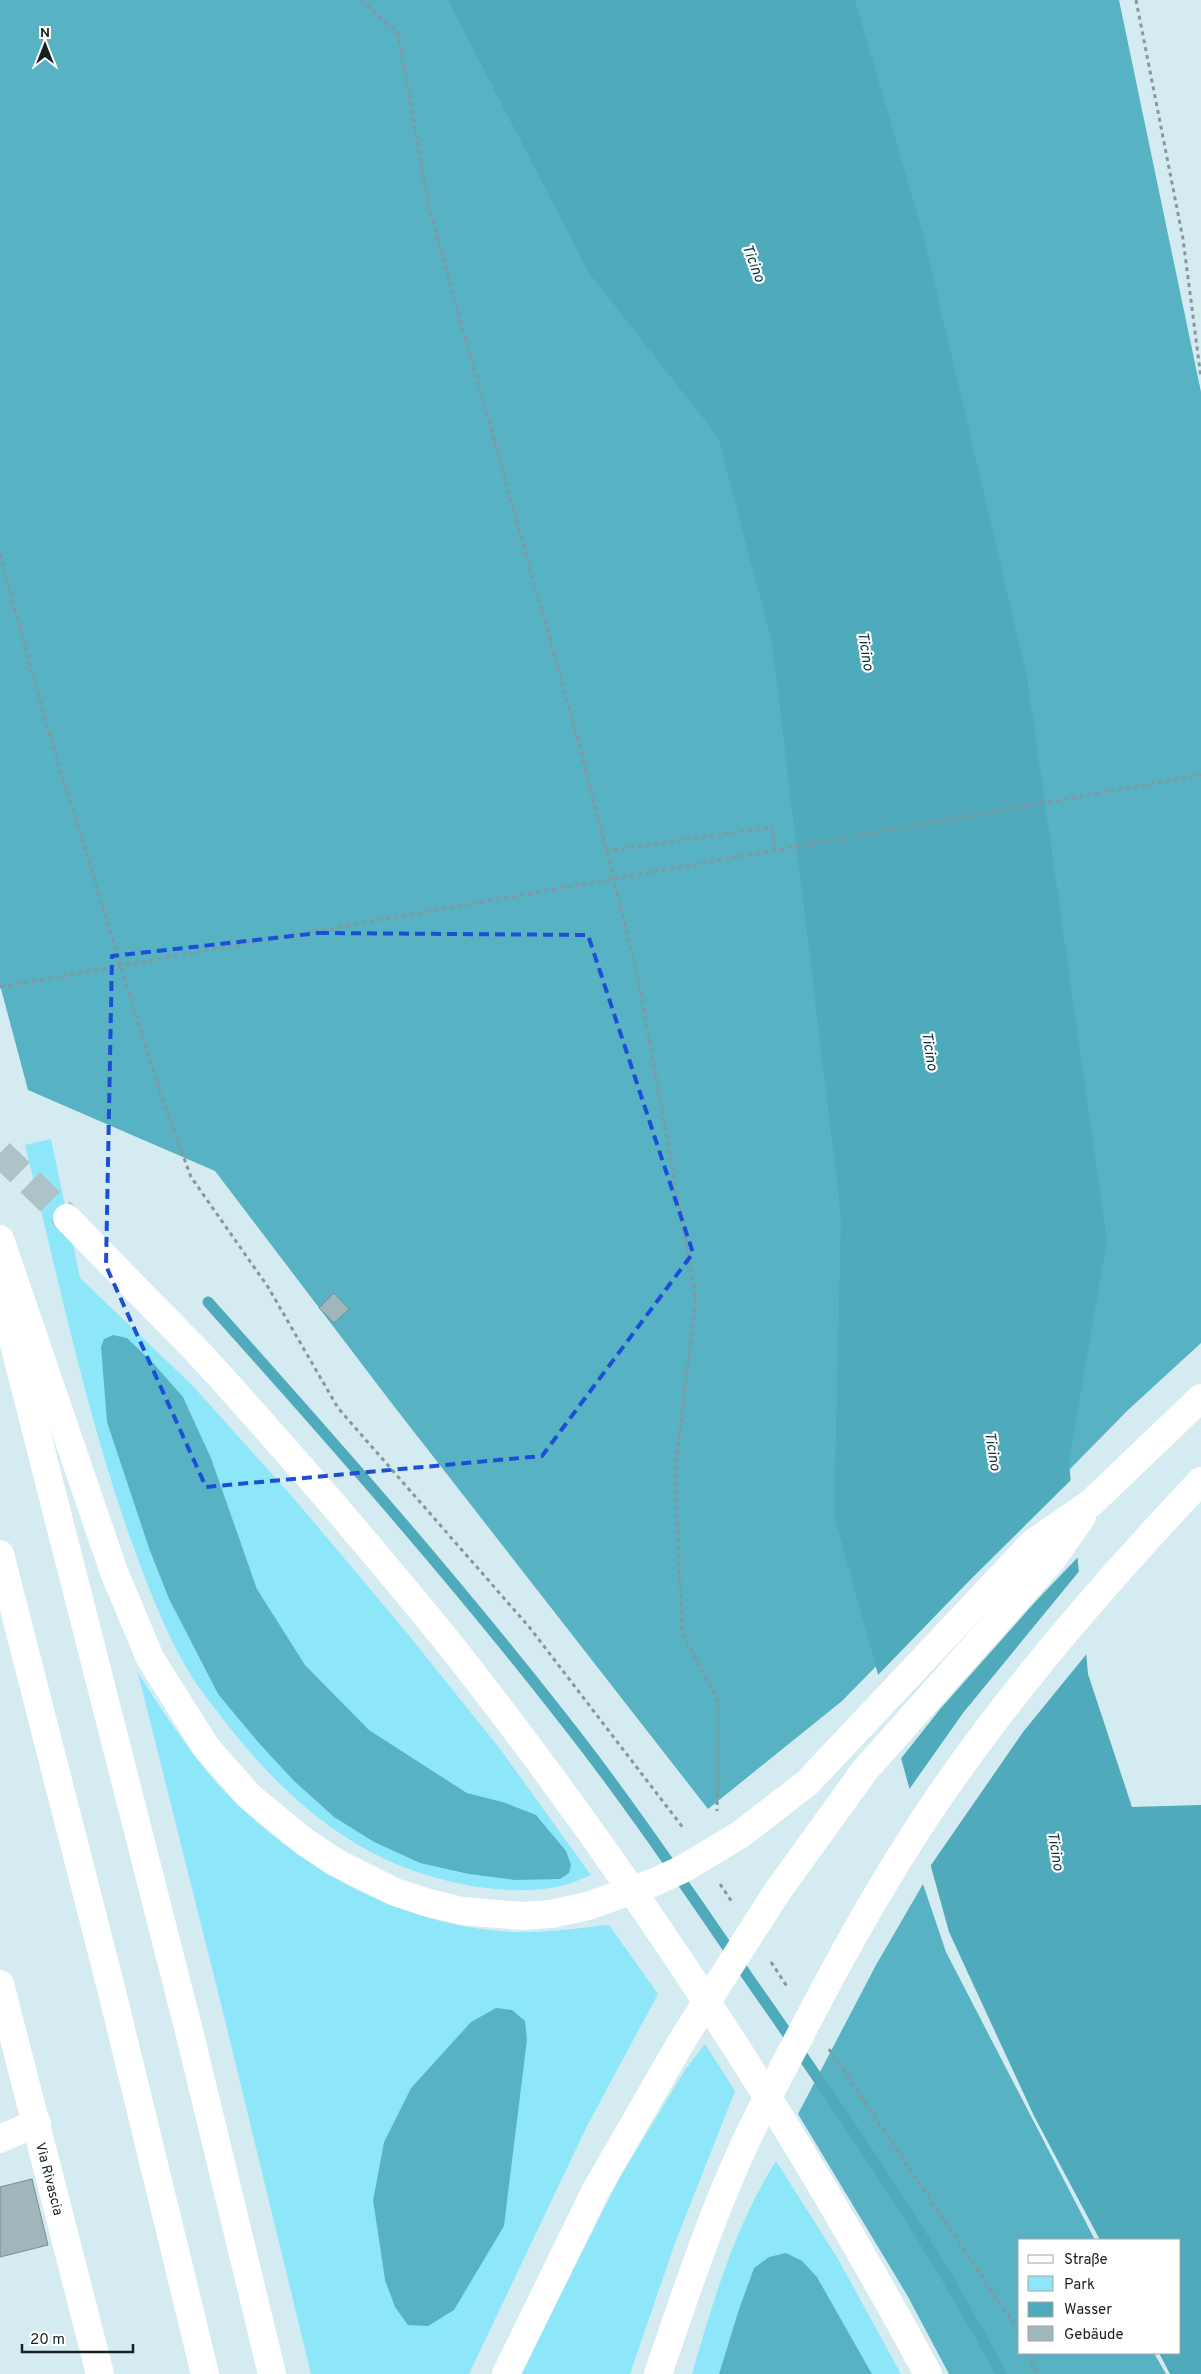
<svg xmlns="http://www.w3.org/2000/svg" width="1201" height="2374" font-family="Overpass,sans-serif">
	<rect width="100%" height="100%" fill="#d4ecf1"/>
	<g fill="#8ee6f9" fill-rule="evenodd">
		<path d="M51,1139L80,1278L193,1386L296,1501L407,1633L500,1749L591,1875C581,1879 571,1884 561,1886C514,1896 463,1887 417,1872C338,1845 277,1788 226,1723C215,1708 202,1693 192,1677C164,1632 145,1579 127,1529C84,1404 57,1273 25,1145ZM183,1397L211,1458L257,1589L305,1665L369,1730L467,1793L503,1802L420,1863L374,1842L334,1817L294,1781L218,1694L194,1648L169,1599L150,1551Z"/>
		<path d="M138,1673C168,1719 198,1767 238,1805C313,1877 409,1927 514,1932C546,1933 578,1928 609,1925L658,1994L587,2126L469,2374H311L222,2008ZM471,2022L527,2040L504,2225L385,2280L373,2200L384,2142L411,2088Z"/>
		<path d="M705,2044L735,2091L675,2243L630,2374H521L620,2177L685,2070Z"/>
		<path d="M776,2161L838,2259L901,2374H872L817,2277L754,2268L739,2309L719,2374H692C713,2301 735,2226 776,2161Z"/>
	</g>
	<g fill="#57b2c4">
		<path d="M0,0H1119L1201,392V1343L1128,1410L842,1701L708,1809L393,1405L215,1171L28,1090L0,985Z"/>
		<path d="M113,1335L127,1338L153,1363L183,1397L211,1458L257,1589L305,1665L369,1730L467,1793L503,1802L536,1815L566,1851L571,1865L569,1873L560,1879L515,1880L469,1874L420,1863L374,1842L334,1817L294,1781L258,1742L218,1694L169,1599L150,1551L107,1422L101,1347L104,1339Z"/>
		<path d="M923,1884L946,1952L1095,2240H1020V2353H1154L1166,2374H949L907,2295L798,2114L876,1965Z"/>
		<path d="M496,2008L512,2010L525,2021L527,2040L504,2226L454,2310L428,2326L408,2325L395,2307L385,2280L373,2200L384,2142L411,2088L471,2022Z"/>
		<path d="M786,2253L802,2261L817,2277L872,2374H719L739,2309L754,2268L769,2257Z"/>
	</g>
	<path fill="#4faabc" d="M448,0H855L923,234L1027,677L1107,1240L1069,1462L1088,1674L1132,1807L1201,1805V2374H1170L1159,2353H1180V2240H1100L1034,2116L949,1932L834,1515L841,1216L772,643L718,437L589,273Z"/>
	<g fill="#d4ecf1">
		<path d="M1073,1478L1080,1555L1036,1601L941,1708L899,1761L876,1677L970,1580Z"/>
		<path d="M1081,1569L1089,1651L1023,1732L929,1868L908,1791L963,1713Z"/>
	</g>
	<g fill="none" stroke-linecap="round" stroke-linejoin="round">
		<path stroke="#4faabc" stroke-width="11" d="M208,1302C329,1437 449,1573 561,1716C633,1807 697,1904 764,2000C848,2121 932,2243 1001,2374"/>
	</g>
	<g fill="#9fb6bb" stroke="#778d92">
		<path d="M334,1293L349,1309L334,1323L319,1308Z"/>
		<path d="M32,2179L48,2245L0,2257V2187Z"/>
	</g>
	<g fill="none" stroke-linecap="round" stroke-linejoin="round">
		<path stroke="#aec3c8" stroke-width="28" stroke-dasharray="28 14" stroke-linecap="butt" d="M0,1153L67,1218"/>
		<g stroke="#86989b" stroke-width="3" stroke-dasharray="4 4" stroke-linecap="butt">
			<path d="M361,0L398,33L429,208L580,747L637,972L696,1299L675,1471L682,1632L719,1703L717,1811"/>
			<path d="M1136,0L1183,239L1201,378"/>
			<path d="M0,554L46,723L160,1093L191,1177L268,1287L338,1408L530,1628L684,1829"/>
			<path d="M606,851L772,827L775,850"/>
			<path d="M0,987L1201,775"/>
			<path d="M720,1884L732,1902"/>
			<path d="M771,1962L788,1988"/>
			<path d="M829,2049L1020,2333"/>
			<path d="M1028,2353L1037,2374"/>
		</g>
		<g stroke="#fff" stroke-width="28">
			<path id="s1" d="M0,1984L100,2374"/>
			<path d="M0,2139L37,2123"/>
		</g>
		<g stroke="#fff" stroke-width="28">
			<path d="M67,1218C109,1262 152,1305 194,1348C239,1396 282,1446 325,1495C375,1554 426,1613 473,1674C644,1894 796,2129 928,2374"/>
			<path d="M0,1239L114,1572L150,1658L206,1747L249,1796L305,1842L335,1862L395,1892L429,1903L462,1911L522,1916L551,1914L588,1906L650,1884L683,1869L741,1834L807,1783L1033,1543L1091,1503L1201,1398"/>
			<path d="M0,1289L191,2039L272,2374"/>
			<path d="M0,1554L111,1988L205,2374"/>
			<path d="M506,2374L596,2190L683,2039L777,1892L865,1770L1050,1562L1082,1517"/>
			<path d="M658,2374C685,2296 711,2216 746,2141C761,2109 778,2078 794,2047C837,1963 882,1881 935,1803C1013,1688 1105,1582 1201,1481"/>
		</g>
	</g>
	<path fill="none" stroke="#1d4ed8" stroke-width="4" stroke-dasharray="10 6" stroke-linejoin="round" d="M319,933L588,935L693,1253L542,1456L206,1487L106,1266L112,956Z"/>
	<g text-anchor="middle" stroke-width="4.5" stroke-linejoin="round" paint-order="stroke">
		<g font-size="14" fill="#182122" stroke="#fff">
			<text dy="5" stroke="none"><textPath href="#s1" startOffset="201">Via Rivascia</textPath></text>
		</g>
		<g font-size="15" font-style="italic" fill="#05323a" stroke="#fff">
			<text transform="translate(754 263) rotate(69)" y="5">Ticino</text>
			<text transform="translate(866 651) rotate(81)" y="5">Ticino</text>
			<text transform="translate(930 1051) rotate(81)" y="5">Ticino</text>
			<text transform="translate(993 1451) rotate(81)" y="5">Ticino</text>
			<text transform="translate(1056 1851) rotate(81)" y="5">Ticino</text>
		</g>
	</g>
	<rect x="1018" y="2239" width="162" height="115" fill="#ffffff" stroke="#a3a6a7"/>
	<rect x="1028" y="2255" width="25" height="8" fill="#ffffff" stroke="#a3a6a7"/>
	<text x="1064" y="2264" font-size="15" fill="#182122">Straße</text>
	<rect x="1028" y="2276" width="25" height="15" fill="#8ee6f9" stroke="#a3a6a7"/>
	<text x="1064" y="2289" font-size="15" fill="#182122">Park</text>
	<rect x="1028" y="2302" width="25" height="15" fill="#4faabc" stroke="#a3a6a7"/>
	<text x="1064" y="2314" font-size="15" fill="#182122">Wasser</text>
	<rect x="1028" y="2326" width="25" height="15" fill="#9fb6bb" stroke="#a3a6a7"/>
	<text x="1064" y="2339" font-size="15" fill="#182122">Gebäude</text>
	<g transform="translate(45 45)" stroke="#ffffff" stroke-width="4" paint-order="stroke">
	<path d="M0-4L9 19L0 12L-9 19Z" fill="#182122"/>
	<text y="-8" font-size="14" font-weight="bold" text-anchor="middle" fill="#182122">N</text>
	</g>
	<path d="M22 2344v8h111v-8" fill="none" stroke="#182122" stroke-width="2.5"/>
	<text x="30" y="2344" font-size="15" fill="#182122" stroke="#ffffff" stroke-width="4" paint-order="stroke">20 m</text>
</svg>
